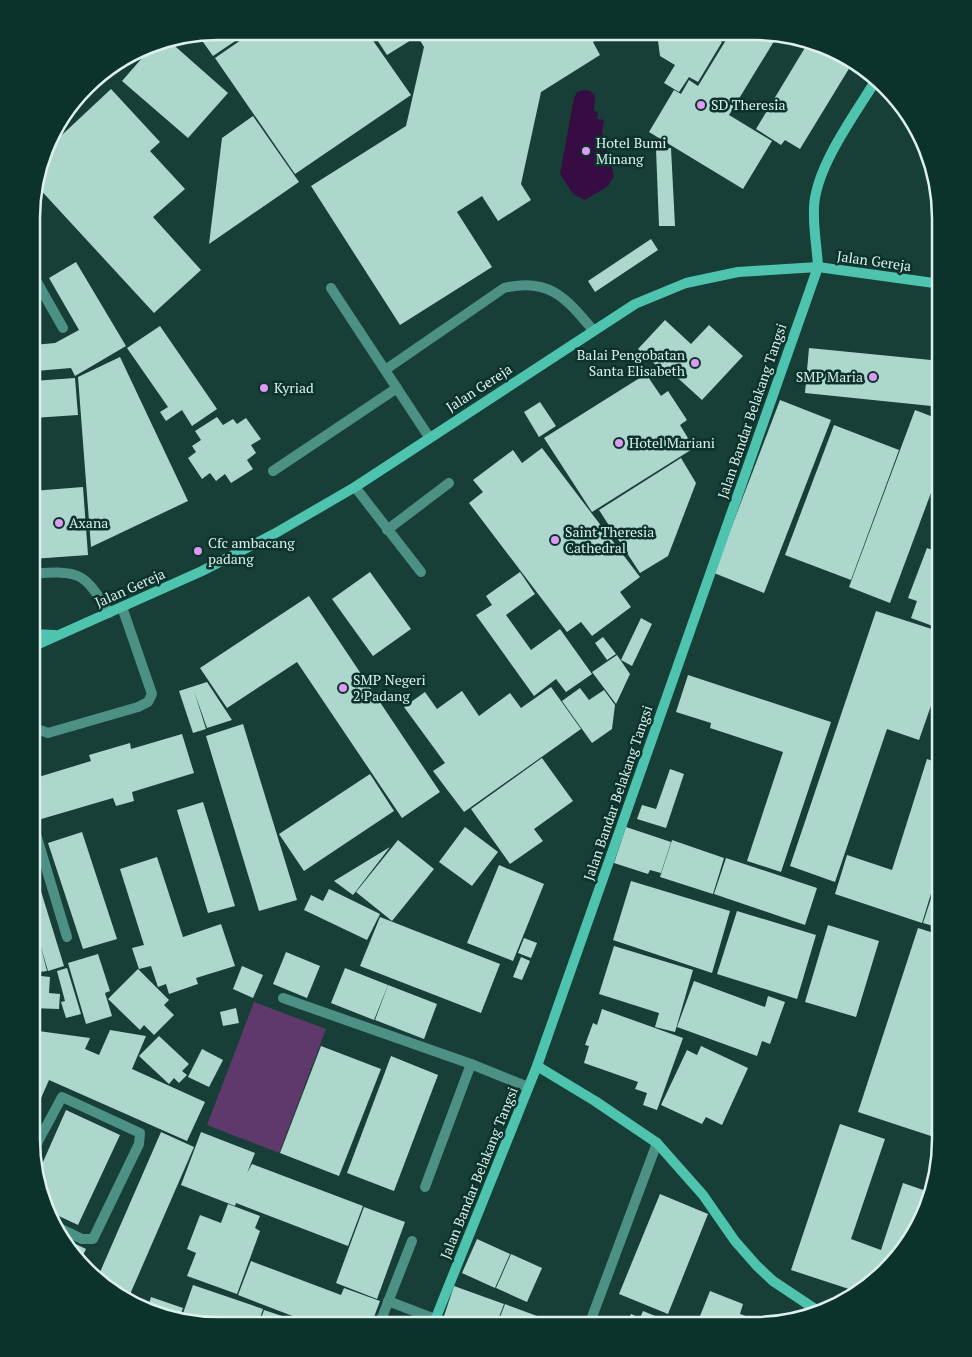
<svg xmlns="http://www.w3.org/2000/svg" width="972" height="1357" font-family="'PT Serif',serif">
	<rect width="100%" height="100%" fill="#173e37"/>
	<path fill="#60396c" d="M254,1002L326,1029L279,1153L207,1125Z"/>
	<path fill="#360c42" d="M584,90L590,91L595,96L594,111L598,112L597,119L604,120L602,132L614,176L608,186L585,200L573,194L560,174L574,98L577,92Z"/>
	<g fill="#add7cd">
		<path d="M218,31H250L213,56L198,35Z"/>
		<path d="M254,31L367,32L411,95L295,174L215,58Z"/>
		<path d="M372,32H424L387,55Z"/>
		<path d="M426,32H609L593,42L600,55L541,92L521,184L531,200L498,221L482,196L457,212L492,267L400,325L311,186L406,126L424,47L418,37Z"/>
		<path d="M657,33H708L722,42L698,82L689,77L679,92L664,83L675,65L660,56Z"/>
		<path d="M714,33H779L729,115L772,141L743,189L649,132L674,90L681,94L689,80L698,86L726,40Z"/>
		<path d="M168,40L228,93L188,138L122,81L156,42Z"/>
		<path d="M809,41L825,45L853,62L800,149L785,140L781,145L756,129Z"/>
		<path d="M111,89L160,142L150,151L185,189L153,217L201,270L154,313L36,185L49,147Z"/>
		<path d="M253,116L299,182L209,244L222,138Z"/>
		<path d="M671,148L675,226H659L656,149Z"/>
		<path d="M651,239L658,250L595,292L588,281Z"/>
		<path d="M76,262L126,346L75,376L71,368L36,371L34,345L55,343L79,330L49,278Z"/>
		<path d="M665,320L691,344L709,325L743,356L702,400L669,370L666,374L638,349Z"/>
		<path d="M160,326L217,409L192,426L182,410L166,421L160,412L168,407L127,348Z"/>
		<path d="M809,348L941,361V407L805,393Z"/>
		<path d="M120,357L188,501L91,547L78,377Z"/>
		<path d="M646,374L661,396L668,391L687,420L680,425L694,448L592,512L544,438Z"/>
		<path d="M75,378L78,415L33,418V381Z"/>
		<path d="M780,400L831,420L764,593L714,573Z"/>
		<path d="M540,402L556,426L539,437L524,412Z"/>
		<path d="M915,410L941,420V466L890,603L849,587Z"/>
		<path d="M217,417L223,425L233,419L237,424L246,418L261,439L251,445L256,453L247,460L253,469L231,483L225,474L216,481L210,473L202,479L188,458L196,452L192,446L201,440L195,431Z"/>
		<path d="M834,425L899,450L851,580L785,555Z"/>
		<path d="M542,448L640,577L620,592L631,607L592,636L581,622L567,632L469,503L483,492L473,480L513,450L522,463Z"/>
		<path d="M681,458L696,483L668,556L640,573L599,510Z"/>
		<path d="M83,487L88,555L32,559V491Z"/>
		<path d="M927,548L941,553V629L911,618L917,601L908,598Z"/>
		<path d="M370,572L411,629L373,656L332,599Z"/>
		<path d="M520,572L535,594L506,615L531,650L560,629L592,674L566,692L556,679L534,696L476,615L492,605L486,596Z"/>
		<path d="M309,596L440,792L402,818L297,662L227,708L200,668Z"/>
		<path d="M876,611L941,632V677L919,740L887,729L835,882L790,866Z"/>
		<path d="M641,618L652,624L632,666L621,660Z"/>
		<path d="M603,637L616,654L607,660L595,643Z"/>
		<path d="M617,655L630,674L616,704L592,672Z"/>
		<path d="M688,675L831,722L781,872L747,861L783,752L710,728L711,723L676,712Z"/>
		<path d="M207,682L232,720L207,728L194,691L206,729L193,733L179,691Z"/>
		<path d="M551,687L581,729L464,812L433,771L445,763L404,707L425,692L437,709L462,691L479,716L510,693L521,708Z"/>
		<path d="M580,688L589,700L604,690L615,705L612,729L592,743L562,701Z"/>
		<path d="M243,724L297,900L259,911L206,736Z"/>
		<path d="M182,734L194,773L132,792L134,801L116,806L113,798L38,820L32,800V779L91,761L89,755L130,743L131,749Z"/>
		<path d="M542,758L573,801L534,829L543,841L510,864L471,809Z"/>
		<path d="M927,759L941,764L940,864L922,923L835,894L847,855L892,870Z"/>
		<path d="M670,769L684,774L666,828L637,819L642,805L656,809Z"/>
		<path d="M370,774L394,811L304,871L279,834Z"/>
		<path d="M203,802L235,906L208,913L177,810Z"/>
		<path d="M465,827L498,852L472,886L439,862Z"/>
		<path d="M626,827L671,842L661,873L650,870L648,874L614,863Z"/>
		<path d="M82,832L117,939L83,949L48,843Z"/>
		<path d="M398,840L434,869L392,921L356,892Z"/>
		<path d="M672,840L724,858L713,894L660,877Z"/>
		<path d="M390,847L353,895L334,881Z"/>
		<path d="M157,857L183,937L221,924L235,966L196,978L198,984L169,994L166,984L158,987L151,966L139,969L132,948L144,945L120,869Z"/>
		<path d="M726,858L817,888L805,925L714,894Z"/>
		<path d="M32,862L64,966L48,971L40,944L47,971L32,973Z"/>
		<path d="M499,865L544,884L513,961L467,943Z"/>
		<path d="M940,871V928L923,923Z"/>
		<path d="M631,881L730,911L712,973L613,940Z"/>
		<path d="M329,889L380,914L367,940L304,910L311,895L323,901Z"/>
		<path d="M737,911L816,935L797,999L717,974Z"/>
		<path d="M380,917L500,964L481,1013L360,966Z"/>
		<path d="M828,925L879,941L856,1017L805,1002Z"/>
		<path d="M918,928L940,935V1139L858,1112Z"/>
		<path d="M524,938L537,943L531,958L518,953Z"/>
		<path d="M614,946L693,970L675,1032L655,1027L659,1013L599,994Z"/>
		<path d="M286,952L320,966L307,998L273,984Z"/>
		<path d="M98,954L110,991L105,993L112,1016L86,1024L68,963Z"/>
		<path d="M521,957L530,961L522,980L513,977Z"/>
		<path d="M242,966L263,975L253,998L233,989Z"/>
		<path d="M67,968L81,1014L66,1018L61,1002L65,1001L57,971Z"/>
		<path d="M345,968L388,985L374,1020L331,1003Z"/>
		<path d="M138,969L169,1000L164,1005L174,1015L154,1035L144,1025L140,1030L108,999Z"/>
		<path d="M32,975L50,977L49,993L60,994L59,1009L31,1008Z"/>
		<path d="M694,981L765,1007L768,996L785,1002L770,1044L762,1041L757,1056L677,1027Z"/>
		<path d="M388,985L437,1004L424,1039L375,1020Z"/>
		<path d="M236,1008L239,1023L223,1026L220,1012Z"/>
		<path d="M602,1009L683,1038L657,1110L643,1105L647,1093L635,1089L638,1082L584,1063L589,1046L585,1045L593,1023L597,1025Z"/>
		<path d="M31,1030L90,1038L85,1049L99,1055L110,1030L146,1036L132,1069L205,1102L187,1141L49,1080L31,1121Z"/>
		<path d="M159,1036L189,1064L182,1071L187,1075L179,1083L174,1078L169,1084L139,1056Z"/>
		<path d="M321,1046L381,1069L339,1176L280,1153Z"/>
		<path d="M701,1046L748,1068L722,1125L706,1117L702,1124L661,1105L687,1050L697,1055Z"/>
		<path d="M202,1049L223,1060L209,1087L188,1077Z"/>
		<path d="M391,1056L438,1075L394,1191L347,1173Z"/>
		<path d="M66,1110L120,1135L78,1225L48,1211L39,1171Z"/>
		<path d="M840,1124L885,1139L851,1239L881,1250L903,1183L932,1193L909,1243L877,1279L858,1292L791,1270Z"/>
		<path d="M161,1132L194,1147L128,1299L114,1294L97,1279Z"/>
		<path d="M201,1132L255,1153L247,1173L252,1164L363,1206L348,1246L236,1203L235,1206L181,1185Z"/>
		<path d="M660,1194L708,1214L668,1314L619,1294Z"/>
		<path d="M228,1204L260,1216L255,1228L260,1231L237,1294L187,1276L196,1253L187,1249L200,1215L221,1223Z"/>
		<path d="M364,1207L405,1222L377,1299L336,1283Z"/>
		<path d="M61,1237L86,1249L79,1263L78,1262Z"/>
		<path d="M477,1239L510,1254L495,1288L462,1273Z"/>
		<path d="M511,1254L542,1268L527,1302L496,1288Z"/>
		<path d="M251,1261L341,1295L344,1288L380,1301L371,1325H316L238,1295Z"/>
		<path d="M193,1285L263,1309L258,1324H194L181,1319Z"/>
		<path d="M454,1286L504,1304L496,1325H441Z"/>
		<path d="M710,1291L743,1304L740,1314L754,1319L751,1326H696Z"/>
		<path d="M151,1297L183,1308L179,1319L148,1307Z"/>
		<path d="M505,1304L537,1316L534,1325H497Z"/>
		<path d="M264,1310L306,1324H259Z"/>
		<path d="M643,1311L677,1325V1326L626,1325L631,1314L640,1318Z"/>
		<path d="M389,1316L402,1322L401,1325H386Z"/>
	</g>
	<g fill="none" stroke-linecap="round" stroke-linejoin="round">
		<g stroke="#4d9184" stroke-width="10">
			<path d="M33,275L63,328"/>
			<path d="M331,288L429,437"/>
			<path d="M385,370L504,288C549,277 566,298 593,330"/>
			<path d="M273,471L397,388"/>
			<path d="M355,487L421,572"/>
			<path d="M387,530L449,483"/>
			<path d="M32,574C80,570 84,572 109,613"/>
			<path d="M32,724L37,729L48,733L138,707L148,702L152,694L122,607"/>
			<path d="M32,821L67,937"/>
			<path d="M283,998L471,1064L528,1087"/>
			<path d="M34,1149L62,1097L140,1133L139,1144L93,1239H82L53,1225"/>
			<path d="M425,1187L471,1064"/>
			<path d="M388,1301L435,1319"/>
			<path d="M379,1325L412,1241"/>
		</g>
		<path stroke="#4d9184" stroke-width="10" d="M589,1325L657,1143"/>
		<g stroke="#4ec4af" stroke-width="10">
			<path d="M32,634L55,635"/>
			<path d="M32,647L202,571L274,534L355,487L635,304L686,283L738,272L818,267L941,284"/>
			<path d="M537,1066L595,1101L657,1143L703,1195L735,1241L757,1266L773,1281L818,1311"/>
			<path d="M433,1325L537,1066L818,267C817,247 813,228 814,208C815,168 855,114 876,80"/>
		</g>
	</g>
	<g fill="#dd99f3" stroke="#0b332c" stroke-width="2">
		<circle cx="701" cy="105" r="5"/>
		<circle cx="586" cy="151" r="5"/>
		<circle cx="695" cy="363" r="5"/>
		<circle cx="873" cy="377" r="5"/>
		<circle cx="264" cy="388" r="5"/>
		<circle cx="619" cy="443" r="5"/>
		<circle cx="59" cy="523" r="5"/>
		<circle cx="555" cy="540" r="5"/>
		<circle cx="198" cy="551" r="5"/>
		<circle cx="343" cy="688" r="5"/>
	</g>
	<g text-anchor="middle" stroke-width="5" stroke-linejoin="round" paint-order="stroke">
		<g font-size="14" fill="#dcf1ec" stroke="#0b332c" text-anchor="start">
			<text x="711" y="110">SD Theresia</text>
			<text x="596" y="148">Hotel Bumi<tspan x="596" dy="16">Minang</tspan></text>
			<text x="685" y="360" text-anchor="end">Balai Pengobatan<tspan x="685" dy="16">Santa Elisabeth</tspan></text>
			<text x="863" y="382" text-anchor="end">SMP Maria</text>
			<text x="274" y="393">Kyriad</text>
			<text x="629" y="448">Hotel Mariani</text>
			<text x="69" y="528">Axana</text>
			<text x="565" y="537">Saint Theresia<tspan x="565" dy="16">Cathedral</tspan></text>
			<text x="208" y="548">Cfc ambacang<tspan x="208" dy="16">padang</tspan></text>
			<text x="353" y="685">SMP Negeri<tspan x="353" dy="16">2 Padang</tspan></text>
		</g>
		<g font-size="14" fill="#dcf1ec" stroke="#0b332c">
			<text transform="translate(874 261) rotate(8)" y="5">Jalan Gereja</text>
			<text transform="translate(479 388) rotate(-33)" y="5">Jalan Gereja</text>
			<text transform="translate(752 411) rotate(-71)" y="5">Jalan Bandar Belakang Tangsi</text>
			<text transform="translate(130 588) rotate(-24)" y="5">Jalan Gereja</text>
			<text transform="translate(618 793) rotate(-71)" y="5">Jalan Bandar Belakang Tangsi</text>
			<text transform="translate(479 1173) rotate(-68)" y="5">Jalan Bandar Belakang Tangsi</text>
		</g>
	</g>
	<path d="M0 0H972V1357H0ZM218 40H754A178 178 0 0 1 932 218V1139A178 178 0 0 1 754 1317H218A178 178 0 0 1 40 1139V218A178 178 0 0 1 218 40Z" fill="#0b332c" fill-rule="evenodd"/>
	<path fill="none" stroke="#dcf1ec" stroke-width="2.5" d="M218 40H754A178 178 0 0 1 932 218V1139A178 178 0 0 1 754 1317H218A178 178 0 0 1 40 1139V218A178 178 0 0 1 218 40Z"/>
</svg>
